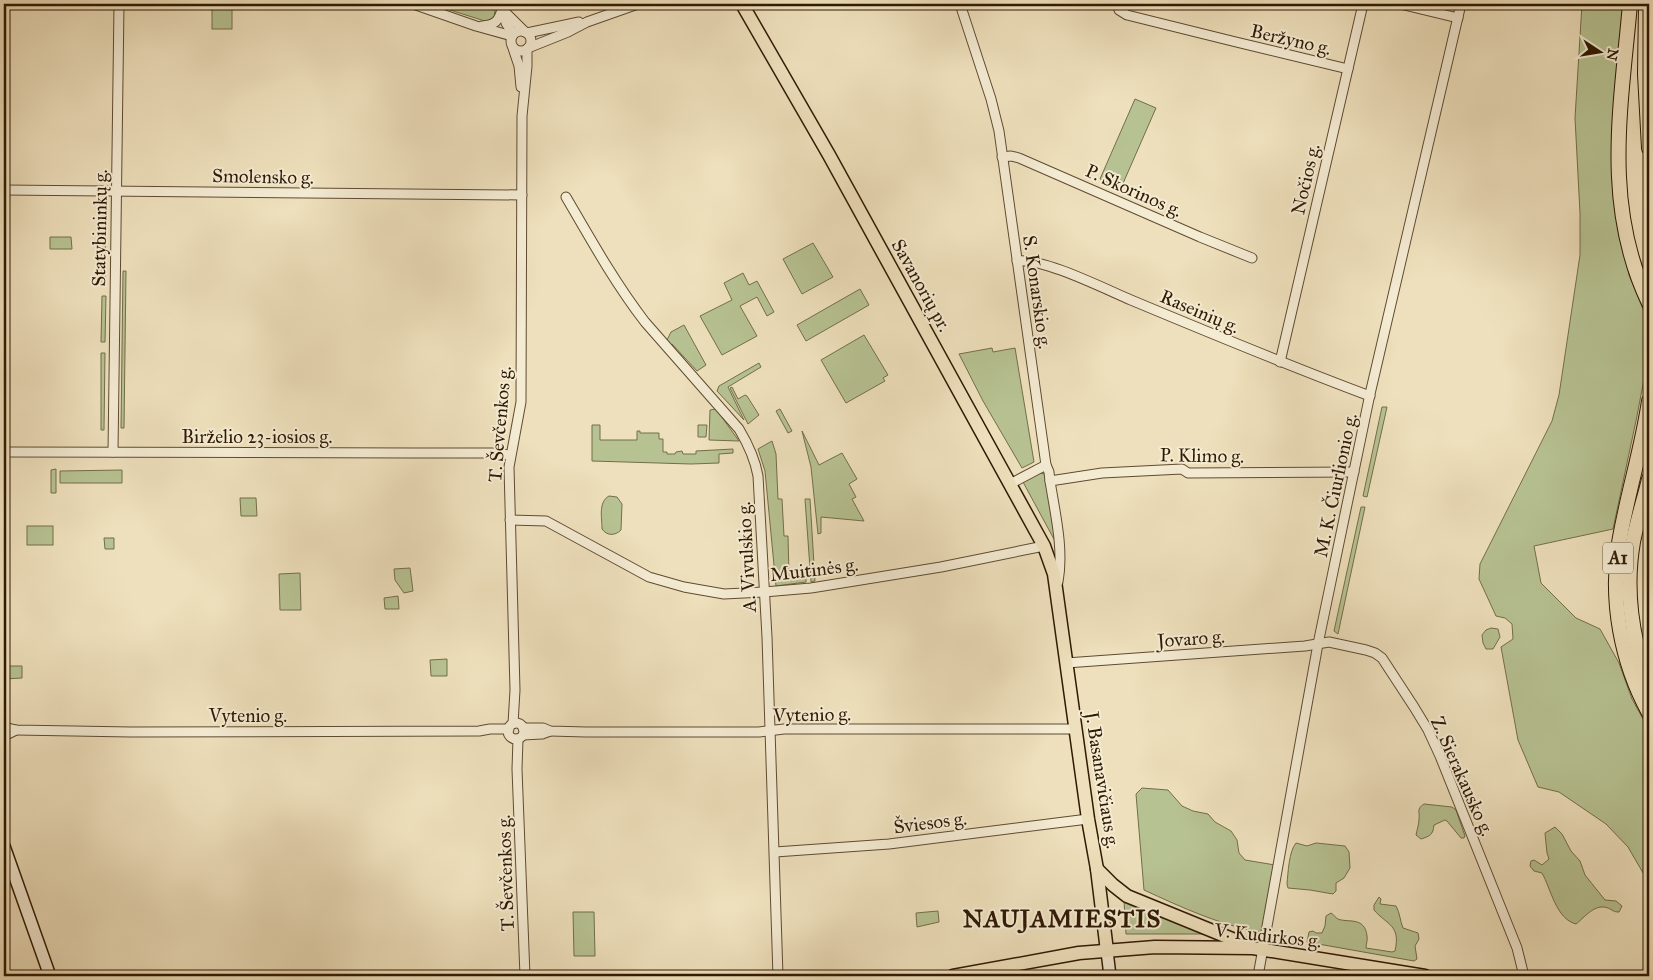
<svg xmlns="http://www.w3.org/2000/svg" width="1653" height="980" font-family="'IM FELL Great Primer',serif">
	<rect width="100%" height="100%" fill="#eee0bc"/>
	<filter id="stains"><feTurbulence type="fractalNoise" baseFrequency=".004" numOctaves="4"/><feColorMatrix values="0 0 0 0 .2 0 0 0 0 .09 0 0 0 0 .02 0 0 0 .5 -.17"/></filter>
	<radialGradient id="worn" r=".72"><stop offset=".6" stop-color="#630" stop-opacity="0"/><stop offset="1" stop-color="#630" stop-opacity=".3"/></radialGradient>
	<g fill="#b7c292" stroke="#736e4a">
		<rect x="212" y="4" width="20" height="25"/>
		<path d="M431,4H494L495,11L494,18L488,22Z"/>
		<path d="M1582,4H1624L1620,232L1629,275L1649,324L1647,363L1637,416L1613,529L1534,546L1541,583L1576,618L1600,629L1619,663L1632,699L1649,730V878H1646L1628,847L1606,824L1559,792L1538,787L1518,740L1501,647L1513,639L1512,624L1505,618L1496,616L1479,579L1480,564L1552,421L1559,395L1580,255V213L1575,118Z"/>
		<path d="M1135,99L1156,108L1121,188L1100,179Z"/>
		<path d="M102,208H106L105,284H101Z"/>
		<path d="M50,237H71L72,249H50Z"/>
		<path d="M813,243L833,277L802,294L783,259Z"/>
		<path d="M123,271H126L124,428H121Z"/>
		<path d="M743,273L749,285L757,281L774,312L767,316L757,297L740,306L757,336L722,355L700,316L732,300L724,283Z"/>
		<path d="M860,289L869,305L806,341L797,325Z"/>
		<path d="M102,296H106L105,342H101Z"/>
		<path d="M684,325L706,365L697,371L672,344L670,346L667,340L671,332Z"/>
		<path d="M864,335L888,375L883,378L885,381L846,403L821,360Z"/>
		<path d="M992,348L993,352L1015,348L1034,462L1022,468L983,401L959,354Z"/>
		<path d="M101,353H105L104,430H101Z"/>
		<path d="M759,363L761,367L728,387L744,420L717,391L719,386Z"/>
		<path d="M732,387L738,399L745,395L747,396L759,415L748,424L730,388Z"/>
		<path d="M1382,407H1387L1367,497L1363,496Z"/>
		<path d="M716,409L739,441L709,440L710,410Z"/>
		<path d="M780,409L792,431L788,433L776,411Z"/>
		<path d="M592,425H600V440H637V431H640V433H659V439H663V452H667V454H675L676,452L682,451L683,454H696V451L733,449V453L719,454V463L691,464L592,461Z"/>
		<path d="M698,425H707L706,437H698Z"/>
		<path d="M802,431L819,465L842,453L857,479L849,484L856,497L852,499L864,521L821,517V533L818,534L811,467Z"/>
		<path d="M772,441L776,454L778,499H782L784,536H788L789,575L806,574V582L776,586L765,471L758,449Z"/>
		<path d="M56,469V493H51V470Z"/>
		<path d="M122,470V483H60V471Z"/>
		<path d="M1040,473L1044,474L1046,476L1055,541L1023,482Z"/>
		<path d="M609,496L617,497L622,504L621,530C615,536 607,536 602,529C602,518 598,502 609,496Z"/>
		<path d="M240,498H256L257,516H241Z"/>
		<path d="M805,499H810L815,581L811,582Z"/>
		<path d="M1361,507H1365L1338,634L1334,631Z"/>
		<rect x="27" y="526" width="26" height="19"/>
		<path d="M104,538H114V549H105Z"/>
		<path d="M410,568L413,591L404,593L395,580L394,569Z"/>
		<path d="M300,573L301,610H280L279,574Z"/>
		<path d="M1649,591V636C1646,621 1643,607 1646,592Z"/>
		<path d="M398,596L399,609H385L384,598Z"/>
		<path d="M1491,628L1498,629L1500,637L1493,649H1486L1483,643L1482,635L1486,630Z"/>
		<path d="M447,659V676H431L430,660Z"/>
		<path d="M4,666H22V678L4,679Z"/>
		<path d="M1142,788L1168,790L1182,806L1193,811L1208,814L1215,822L1231,831L1237,840L1239,853L1245,860L1275,865L1263,933C1220,925 1183,908 1144,890L1136,794Z"/>
		<path d="M1424,804L1452,807L1456,810L1465,836L1464,838H1461L1447,821L1445,820L1434,825C1433,835 1430,836 1421,839L1416,835C1417,830 1419,824 1419,819C1420,812 1416,809 1424,804Z"/>
		<path d="M1555,827L1562,834L1571,851L1580,861L1585,875L1605,900L1616,901L1622,906L1619,912C1613,912 1613,910 1608,908C1595,903 1585,917 1576,924C1556,919 1551,889 1542,873L1534,871L1530,866L1531,861L1534,860L1542,865L1549,859L1547,853L1545,833Z"/>
		<path d="M1296,843L1307,846L1316,843L1345,846L1349,852L1350,868L1344,878L1336,883V891L1333,894L1310,890L1288,888L1287,884C1288,873 1289,851 1296,843Z"/>
		<path d="M1379,897L1381,899L1380,904L1396,906C1400,913 1400,921 1403,928L1418,933L1419,939L1415,946L1417,959L1414,961L1307,942L1309,932L1313,931L1316,933H1322L1325,926L1326,916L1331,913C1333,914 1336,918 1338,919C1347,923 1365,916 1367,936C1368,939 1366,944 1366,948L1392,952L1395,951C1401,925 1387,925 1374,910V905Z"/>
		<path d="M1124,901L1205,934H1126Z"/>
		<path d="M938,911L939,922L917,927L916,913Z"/>
		<path d="M573,912H594L595,956H574Z"/>
		<path d="M1187,971L1201,972L1202,976H1170L1172,972Z"/>
	</g>
	<g fill="none" stroke-linecap="round" stroke-linejoin="round">
		<g stroke="#5f4b31" stroke-width="11">
			<g id="minor">
				<path d="M413,4L476,26L512,36"/>
				<path d="M960,4L991,99L999,131L1046,465L1049,472L1050,481C1055,513 1064,549 1058,582"/>
				<path d="M1118,4L1119,10L1127,15L1236,42L1348,69"/>
				<path d="M1400,4L1458,18"/>
				<path d="M503,11L506,23L513,34"/>
				<path d="M504,11L525,32"/>
				<path d="M482,26C495,25 499,21 502,9"/>
				<circle cx="521" cy="41" r="10"/>
				<path d="M527,33L579,22"/>
				<path d="M513,48L519,66L521,87"/>
				<path d="M528,48L568,32L587,22L638,4"/>
				<path d="M1002,157L1011,156L1019,158L1200,237L1252,258"/>
				<path d="M4,190L522,195"/>
				<path d="M566,197C591,240 615,283 645,322L739,429C748,444 755,459 758,476L767,637L778,976"/>
				<path d="M1017,261C1041,257 1105,289 1131,300C1210,333 1289,366 1370,396"/>
				<path d="M1280,362L1363,4"/>
				<path d="M4,452L413,453H492L510,455"/>
				<path d="M113,452L119,4"/>
				<path d="M1050,481L1102,473L1182,469L1188,473L1354,472"/>
				<path d="M1010,484L1046,465"/>
				<path d="M510,520L546,521L649,577L684,587L724,594L764,592L811,588L941,567L1044,546"/>
				<path d="M1066,663L1305,646L1329,642L1366,650L1375,653L1382,658L1414,707L1428,730L1440,756L1517,948L1524,976"/>
				<circle cx="516" cy="731" r="8"/>
				<path d="M513,724L515,690L509,467L521,402L522,116L527,66V49"/>
				<path d="M4,727L16,730L131,732L479,731L490,729H509"/>
				<path d="M523,728H543L550,731L586,732H759L784,729H1075"/>
				<path d="M523,735L542,734L550,731"/>
				<path d="M4,736L16,730"/>
				<path d="M518,739L517,769L525,976"/>
				<path d="M775,852L889,844L1088,819"/>
				<path d="M1258,976L1318,644L1370,394L1461,4"/>
			</g>
		</g>
		<g stroke="#2f1903" stroke-width="14">
			<g id="secondary">
				<path d="M4,846L50,976"/>
				<path d="M1107,951L1110,976"/>
			</g>
		</g>
		<g stroke="#2f1903" stroke-width="15">
			<g id="primary">
				<path d="M742,4L829,155L1044,546L1054,574L1088,819L1097,869L1107,951"/>
				<path d="M1097,869L1113,885L1127,896L1247,945"/>
				<path d="M953,976L1079,953L1155,947L1253,948L1425,976"/>
			</g>
		</g>
		<g stroke="#2f1903" stroke-width="16">
			<g id="trunk">
				<path d="M1630,4C1621,107 1602,205 1649,303"/>
				<path d="M1646,4L1645,74L1649,148"/>
				<path d="M1649,401C1642,449 1627,495 1619,543C1610,601 1621,662 1649,713"/>
				<path d="M1649,479C1644,500 1637,521 1633,542C1625,588 1631,639 1649,682"/>
			</g>
		</g>
		<use href="#minor" stroke="#f4ebd3" stroke-width="9"/>
		<use href="#secondary" stroke="#f4ebd3" stroke-width="11"/>
		<use href="#primary" stroke="#eee0bc" stroke-width="12"/>
		<use href="#trunk" stroke="#eee0bc" stroke-width="14"/>
	</g>
	<g text-anchor="middle" stroke-width="4" stroke-linejoin="round" paint-order="stroke">
		<rect fill="#f4ebd3" stroke="#6a5841" stroke-width="1" x="1603" y="542.5" width="30" height="31" rx="4"/>
		<g font-size="18" font-weight="bold" fill="#2f1903">
			<text x="1618" y="564">A1</text>
		</g>
		<g font-size="19" fill="#2f1903" stroke="#f4ebd3">
			<text transform="translate(1291 39) rotate(13)" y="7">Beržyno g.</text>
			<text transform="translate(263 176) rotate(1)" y="7">Smolensko g.</text>
			<text transform="translate(1305 179) rotate(-77)" y="7">Nočios g.</text>
			<text transform="translate(1134 190) rotate(24)" y="7">P. Skorinos g.</text>
			<text transform="translate(99 228) rotate(-89)" y="7">Statybininkų g.</text>
			<text transform="translate(922 285) rotate(61)" y="7">Savanorių pr.</text>
			<text transform="translate(1038 292) rotate(82)" y="7">S. Konarskio g.</text>
			<text transform="translate(1200 311) rotate(23)" y="7">Raseinių g.</text>
			<text transform="translate(499 424) rotate(-85)" y="7">T. Ševčenkos g.</text>
			<text x="257" y="443">Birželio 23-iosios g.</text>
			<text transform="translate(1202 455) rotate(1)" y="7">P. Klimo g.</text>
			<text transform="translate(1335 485) rotate(-78)" y="7">M. K. Čiurlionio g.</text>
			<text transform="translate(746 557) rotate(-93)" y="7">A. Vivulskio g.</text>
			<text transform="translate(814 569) rotate(-7)" y="7">Muitinės g.</text>
			<text transform="translate(1191 638) rotate(-4)" y="7">Jovaro g.</text>
			<text transform="translate(812 714) rotate(-1)" y="7">Vytenio g.</text>
			<text x="248" y="722">Vytenio g.</text>
			<text transform="translate(1463 776) rotate(66)" y="7">Z. Sierakausko g.</text>
			<text transform="translate(1103 780) rotate(81)" y="7">J. Basanavičiaus g.</text>
			<text transform="translate(930 822) rotate(-7)" y="7">Šviesos g.</text>
			<text transform="translate(505 873) rotate(-92)" y="7">T. Ševčenkos g.</text>
			<text transform="translate(1268 935) rotate(6)" y="7">V. Kudirkos g.</text>
		</g>
		<g font-size="24" font-weight="bold" letter-spacing="1" fill="#2f1903" stroke="#f4ebd3">
			<text x="1062" y="927">NAUJAMIESTIS</text>
		</g>
	</g>
	<rect width="1653" height="980" fill="none" stroke="#eee0bc" stroke-width="20"/>
	<rect x="5" y="5" width="1643" height="970" fill="none" stroke="#2f1903" stroke-width="2.5"/>
	<rect x="10" y="10" width="1633" height="960" fill="none" stroke="#2f1903"/>
	<g transform="translate(1600 52) rotate(102)" stroke="#f4ebd3" stroke-width="4" paint-order="stroke">
	<path d="M0-4L9 19L0 12L-9 19Z" fill="#2f1903"/>
	<text y="-8" font-size="14" font-weight="bold" text-anchor="middle" fill="#2f1903">N</text>
	</g>
	<rect width="100%" height="100%" filter="url(#stains)"/>
	<rect width="100%" height="100%" fill="url(#worn)"/>
</svg>
